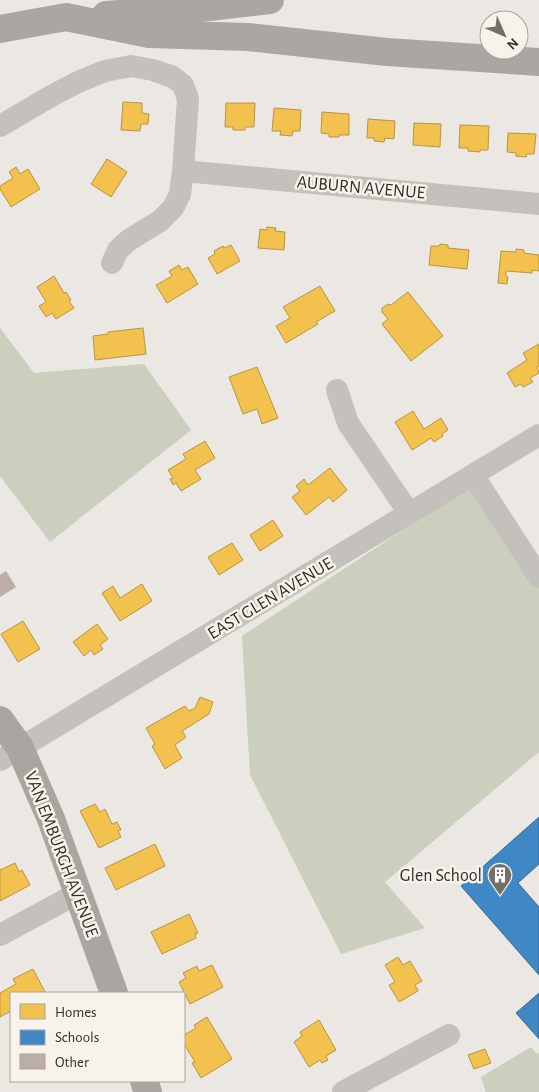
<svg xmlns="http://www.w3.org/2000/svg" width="539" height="1092" font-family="'Alegreya Sans',sans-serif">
	<rect width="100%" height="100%" fill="#ebe7e2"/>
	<g fill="#cbcfbe">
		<path d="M0,328L34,373L144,364L191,430L50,542L0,476Z"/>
		<path d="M476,482L539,578V752L385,882L425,928L341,954L250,775L242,636Z"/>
		<path d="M531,1047L537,1054L539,1053V1092H486L481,1077Z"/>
	</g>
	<g fill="#f2c14e" stroke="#b99543">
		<path d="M123,102L142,103V113L149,114L148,124H141L140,131L121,130Z"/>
		<path d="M226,103H255L254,127H245V130H233V127H225Z"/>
		<path d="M274,108L301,110L300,131H293L292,136L280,135L281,131H272Z"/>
		<path d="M322,112L349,114V135H339V137H329V134L321,133Z"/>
		<path d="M368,119L395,121L394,139L385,138L384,142L374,141V138H367Z"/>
		<path d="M414,123L441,124L440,147L413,145Z"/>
		<path d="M460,125L489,126L488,150H480V152L468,151V148H459Z"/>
		<path d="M508,133L536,134L534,154H527L526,157L516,156V153L507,152Z"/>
		<path d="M107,159L127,172L111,197L91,184Z"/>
		<path d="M16,167L20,174L28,169L40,189L11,207L0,189V186L13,178L9,172Z"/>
		<path d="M267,227L276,228L275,231L285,232L284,250L258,248L260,229L267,230Z"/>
		<path d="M440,244L448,245V248L469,250L467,269L429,265L431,246H439Z"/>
		<path d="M231,245L240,261L217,274L208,258L215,254L214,251L223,246L224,248Z"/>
		<path d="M516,249L524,250V253L539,255V271L532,270V273L506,271V276L508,277L507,284L498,283L501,251L516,252Z"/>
		<path d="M179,265L182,270L188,267L198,284L167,303L156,285L172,276L169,271Z"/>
		<path d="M54,276L64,293L66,292L71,300L69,301L74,308L56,319L52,313L46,317L39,306L46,302L37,287Z"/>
		<path d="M320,286L335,311L316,322L318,324L286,343L276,326L290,318L283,307Z"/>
		<path d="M408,292L443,336L411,361L382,324L388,319L382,312V308L388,304L391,305Z"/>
		<path d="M143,328L146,354L95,360L93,336L108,334V332Z"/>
		<path d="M539,344V366L537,367L539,373L530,378L533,382L523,387L521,384L515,387L507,373L527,360L523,353Z"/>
		<path d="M257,367L278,418L262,424L257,409L243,414L229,377Z"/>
		<path d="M413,411L424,429L441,418L448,430L442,434L443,436L434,442L431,438L412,450L395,422Z"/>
		<path d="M205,441L215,458L195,470L201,479L181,491L176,483L173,485L170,479L173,478L168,470L186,459L183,454Z"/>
		<path d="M330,468L347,490L333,502L329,497L306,515L292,497L300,491L296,486L304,479L308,485Z"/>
		<path d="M273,520L283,536L260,551L250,535Z"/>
		<path d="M232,543L243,560L219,575L208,557Z"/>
		<path d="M142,584L152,601L120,621L102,593L113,586L120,598Z"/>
		<path d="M23,621L40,649L18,662L1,634Z"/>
		<path d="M97,624L108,639L100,645L103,649L94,655L91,650L84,656L73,642Z"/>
		<path d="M200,697L213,702L209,714L182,731L186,737L175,745L182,758L165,769L152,746L155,744L146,728L185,706L189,711L195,708Z"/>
		<path d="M95,804L100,812L105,809L112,824L117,822L121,830L118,831L121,837L99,848L80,811Z"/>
		<path d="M155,844L165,866L116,890L105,868Z"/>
		<path d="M15,863L19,872L22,870L30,885L0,901V870Z"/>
		<path d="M189,914L198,933L195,934L196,938L162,954L151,932Z"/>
		<path d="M398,957L403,965L410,961L422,981L415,985L418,991L399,1002L389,985L395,982L385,965Z"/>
		<path d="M212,965L223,987L190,1004L179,982L186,978L183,973L197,966L199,971Z"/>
		<path d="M33,969L45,992L43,993H11V1011L0,1017V993L16,984L13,979Z"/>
		<path d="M207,1017L232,1059L201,1078L192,1063L195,1062L184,1044V1035L196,1028L194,1025Z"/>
		<path d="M319,1020L336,1050L326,1056L328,1060L322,1063L320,1060L309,1067L294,1042L302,1036L300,1032Z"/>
		<path d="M485,1049L491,1063L474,1069L468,1055Z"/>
	</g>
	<g fill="#3f88c5" stroke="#3c6d96">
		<path d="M539,817V864L518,883L539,907V975L461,886Z"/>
		<path d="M539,993V1039L516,1013Z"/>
	</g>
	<path fill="#bcaea6" d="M6,571L16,587L0,597V575Z"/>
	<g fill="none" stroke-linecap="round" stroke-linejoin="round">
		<g stroke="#c4c0bb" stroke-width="22">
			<path d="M0,126L53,95L78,82L105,71L131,66L153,70L173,77L183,85L188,99L183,171L180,194L173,208L160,221L129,240L118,250L112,263"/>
			<path d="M183,171L539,204"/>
			<path d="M337,390L348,423L409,513"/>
			<path d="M473,475L539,577"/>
			<path d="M0,760L539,435"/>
			<path d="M0,935L78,893"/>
			<path d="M343,1092L449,1035"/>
		</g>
		<g stroke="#aaa5a0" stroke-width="28">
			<path d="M0,720L20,748L51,819L114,993"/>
			<path d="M144,1081L148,1092"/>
		</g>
		<g stroke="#aaa6a1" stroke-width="28">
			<path d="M106,15L191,9L270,0"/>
			<path d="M0,29L66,17L149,34L248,37L387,52L539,62"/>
		</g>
	</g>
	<defs>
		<g id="building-pin" transform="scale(1.25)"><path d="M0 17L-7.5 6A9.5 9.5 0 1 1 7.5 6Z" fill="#756f6a" stroke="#f7f2ea"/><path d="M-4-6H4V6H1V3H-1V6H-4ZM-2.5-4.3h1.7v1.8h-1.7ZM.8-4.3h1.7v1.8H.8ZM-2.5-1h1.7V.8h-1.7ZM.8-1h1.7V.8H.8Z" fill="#fff"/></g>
	</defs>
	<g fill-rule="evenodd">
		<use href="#building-pin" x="500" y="875"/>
	</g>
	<g text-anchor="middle" stroke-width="5" stroke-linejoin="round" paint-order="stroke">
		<g font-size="18" fill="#352e2a" stroke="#f7f2ea">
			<text transform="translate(361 187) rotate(5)" y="6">AUBURN AVENUE</text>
			<text transform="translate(270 598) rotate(-31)" y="6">EAST GLEN AVENUE</text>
			<text transform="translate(62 854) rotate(69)" y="6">VAN EMBURGH AVENUE</text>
		</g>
		<g font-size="18" fill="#352e2a" stroke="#f7f2ea" text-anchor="end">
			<text x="482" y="881">Glen School</text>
		</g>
	</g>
	<rect x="10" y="992" width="175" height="90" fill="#f7f2ea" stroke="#a9a49d"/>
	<rect x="20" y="1004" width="25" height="15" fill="#f2c14e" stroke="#a9a49d"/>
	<text x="55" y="1017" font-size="15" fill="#352e2a">Homes</text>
	<rect x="20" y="1030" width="25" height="15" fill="#3f88c5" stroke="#a9a49d"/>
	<text x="55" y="1042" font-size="15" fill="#352e2a">Schools</text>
	<rect x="20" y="1054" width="25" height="15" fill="#bcaea6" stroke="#a9a49d"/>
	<text x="55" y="1067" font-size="15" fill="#352e2a">Other</text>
	<g transform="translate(504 35) rotate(135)"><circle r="24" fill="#f7f2ea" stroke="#a9a49d"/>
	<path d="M0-4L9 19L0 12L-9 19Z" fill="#756f6a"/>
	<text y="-8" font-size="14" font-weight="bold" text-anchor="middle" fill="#352e2a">N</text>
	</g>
</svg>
